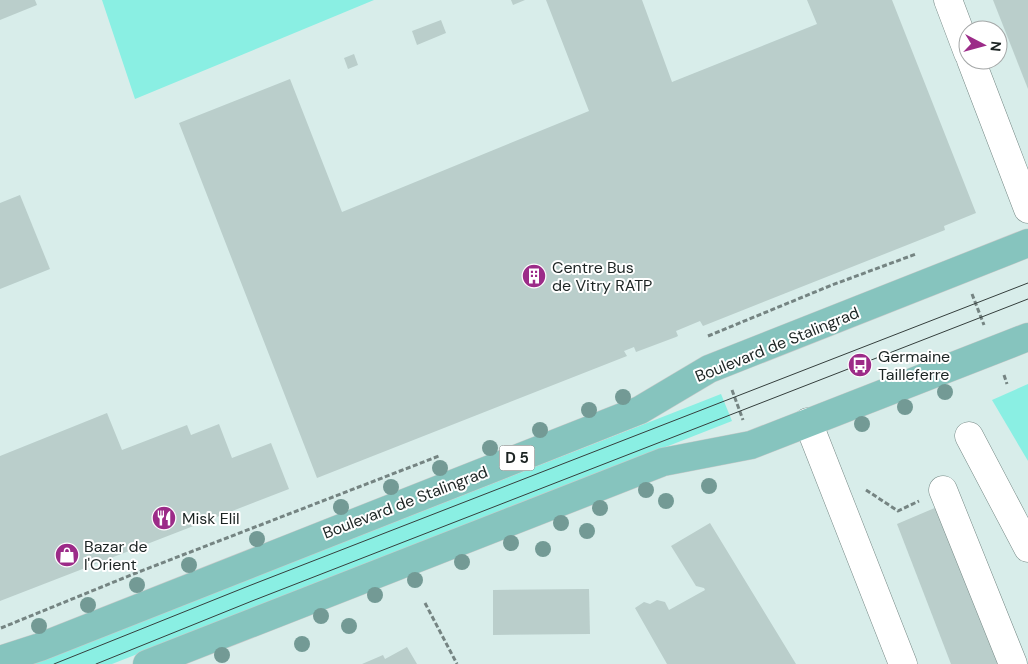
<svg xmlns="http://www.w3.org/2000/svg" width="1028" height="664" font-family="'DM Sans',sans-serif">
	<rect width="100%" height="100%" fill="#d8edea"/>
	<g fill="#8aefe3">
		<path d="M102,0H374L135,99Z"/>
		<path d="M1028,384V461L992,400Z"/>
		<path d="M721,394L732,421L112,664H33Z"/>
	</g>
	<g fill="#bacecb">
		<path d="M0,0H35L37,5L0,20Z"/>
		<path d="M511,0H525L513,5Z"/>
		<path d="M546,0H642L672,82L817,24L807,0H892L976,213L944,226L945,230L703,326L700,321L676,331L678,336L676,337L636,352L634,347L624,351L627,356L317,478L179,123L290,79L342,212L589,111Z"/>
		<path d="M993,0H1028V89Z"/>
		<path d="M441,20L446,33L417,45L412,31Z"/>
		<path d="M354,54L358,65L348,69L344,58Z"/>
		<path d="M20,195L50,269L0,289V203Z"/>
		<path d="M107,413L122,450L187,425L191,435L219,424L232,458L271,443L289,489L0,601V456Z"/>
		<path d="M937,507L998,664H951L897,524Z"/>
		<path d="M710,523L796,664H667L635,608L644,602L650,604L657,600L665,602L669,610L705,590L704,588L696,586L671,546Z"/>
		<path d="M589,589L590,634L493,635V590Z"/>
		<path d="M407,647L417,664H362L383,655L385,659Z"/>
	</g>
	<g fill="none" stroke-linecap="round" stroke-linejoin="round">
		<g stroke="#758885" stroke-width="29">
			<g id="minor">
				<path d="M948,0L968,53"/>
				<path d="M971,60L1028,209"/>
				<path d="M808,422L903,664"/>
				<path d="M969,436L1028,548"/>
				<path d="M943,490L1013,664"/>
			</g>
		</g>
		<g stroke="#c9caca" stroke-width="29">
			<g id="major">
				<path d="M0,660L40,647L640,410L709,369L1028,243"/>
				<path d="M147,664L663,462L751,445L1028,337"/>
			</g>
		</g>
		<g stroke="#758482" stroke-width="3" stroke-dasharray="5 2.5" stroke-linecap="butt">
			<path d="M972,294L984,325"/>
			<path d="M708,336L832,285L916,254"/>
			<path d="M1004,375L1007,384"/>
			<path d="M732,390L743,420"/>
			<path d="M866,490L898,511L919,501"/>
			<path d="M425,603L457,664"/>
			<path d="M1,628L136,573L439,456"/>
		</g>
		<use href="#minor" stroke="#fff" stroke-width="28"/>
		<use href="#major" stroke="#86c4be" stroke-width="28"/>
		<g stroke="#353f3d" stroke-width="1">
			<path d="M54,664L246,587L1028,283"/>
			<path d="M96,664L252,601L1028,299"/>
		</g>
	</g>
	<g fill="#739a95">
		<circle cx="945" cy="392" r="8"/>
		<circle cx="623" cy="397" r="8"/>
		<circle cx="905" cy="407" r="8"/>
		<circle cx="589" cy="410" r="8"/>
		<circle cx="862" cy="424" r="8"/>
		<circle cx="540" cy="430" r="8"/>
		<circle cx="490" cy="448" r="8"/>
		<circle cx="440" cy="468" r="8"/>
		<circle cx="709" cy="486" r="8"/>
		<circle cx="391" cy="487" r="8"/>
		<circle cx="646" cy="490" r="8"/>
		<circle cx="666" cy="501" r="8"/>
		<circle cx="341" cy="507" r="8"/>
		<circle cx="600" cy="508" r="8"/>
		<circle cx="561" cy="523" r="8"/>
		<circle cx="587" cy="531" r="8"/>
		<circle cx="257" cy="539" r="8"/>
		<circle cx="511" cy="543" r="8"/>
		<circle cx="543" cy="549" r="8"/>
		<circle cx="462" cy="562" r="8"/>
		<circle cx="189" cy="565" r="8"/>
		<circle cx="415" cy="580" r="8"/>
		<circle cx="137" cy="585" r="8"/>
		<circle cx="375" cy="595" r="8"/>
		<circle cx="88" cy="605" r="8"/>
		<circle cx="321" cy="616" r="8"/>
		<circle cx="39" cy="626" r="8"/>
		<circle cx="349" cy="626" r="8"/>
		<circle cx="302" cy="644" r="8"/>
		<circle cx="222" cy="655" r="8"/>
	</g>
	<defs>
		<g id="building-disc" transform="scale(1.25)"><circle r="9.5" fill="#9c2b88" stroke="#fff"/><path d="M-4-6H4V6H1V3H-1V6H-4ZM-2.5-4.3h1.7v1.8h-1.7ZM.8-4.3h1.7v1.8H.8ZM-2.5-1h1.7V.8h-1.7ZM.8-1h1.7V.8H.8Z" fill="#fff"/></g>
		<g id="bus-disc" transform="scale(1.25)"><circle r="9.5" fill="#9c2b88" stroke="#fff"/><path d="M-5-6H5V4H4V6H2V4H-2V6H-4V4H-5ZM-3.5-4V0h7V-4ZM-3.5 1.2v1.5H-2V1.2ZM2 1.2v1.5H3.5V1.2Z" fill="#fff"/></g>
		<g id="restaurant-disc" transform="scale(1.25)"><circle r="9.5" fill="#9c2b88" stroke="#fff"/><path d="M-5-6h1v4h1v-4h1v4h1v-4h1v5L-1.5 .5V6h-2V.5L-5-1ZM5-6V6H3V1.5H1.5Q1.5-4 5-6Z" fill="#fff"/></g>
		<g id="shop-disc" transform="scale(1.25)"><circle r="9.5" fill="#9c2b88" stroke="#fff"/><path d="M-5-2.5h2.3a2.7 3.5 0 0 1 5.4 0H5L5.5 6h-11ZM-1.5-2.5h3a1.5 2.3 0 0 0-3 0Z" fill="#fff"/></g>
	</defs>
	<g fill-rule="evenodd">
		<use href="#building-disc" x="534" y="276"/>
		<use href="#bus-disc" x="860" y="365"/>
		<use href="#restaurant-disc" x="164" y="518"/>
		<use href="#shop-disc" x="67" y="555"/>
	</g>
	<g text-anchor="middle" stroke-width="4" stroke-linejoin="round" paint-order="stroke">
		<rect fill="#fff" stroke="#606665" stroke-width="1" x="499.5" y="445.5" width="35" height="25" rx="4"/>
		<g font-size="15" font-weight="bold" fill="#1c2423">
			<text x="517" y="463">D 5</text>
		</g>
		<g font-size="16" fill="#1c2423" stroke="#fff" text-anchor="start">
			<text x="552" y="273">Centre Bus<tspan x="552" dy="18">de Vitry RATP</tspan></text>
			<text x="878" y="362">Germaine<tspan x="878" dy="18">Tailleferre</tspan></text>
			<text x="182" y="524">Misk Elil</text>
			<text x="84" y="552">Bazar de<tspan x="84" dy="18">l'Orient</tspan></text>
		</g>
		<g font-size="16" fill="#1c2423" stroke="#fff">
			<text transform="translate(777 344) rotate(-22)" y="6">Boulevard de Stalingrad</text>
			<text transform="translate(405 502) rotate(-21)" y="6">Boulevard de Stalingrad</text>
		</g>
	</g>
	<g transform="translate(983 45) rotate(96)"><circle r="24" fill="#ffffff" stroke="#a4a7a7"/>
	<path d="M0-4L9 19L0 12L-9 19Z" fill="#9c2b88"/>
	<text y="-8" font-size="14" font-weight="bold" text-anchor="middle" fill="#1c2423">N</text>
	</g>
</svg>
